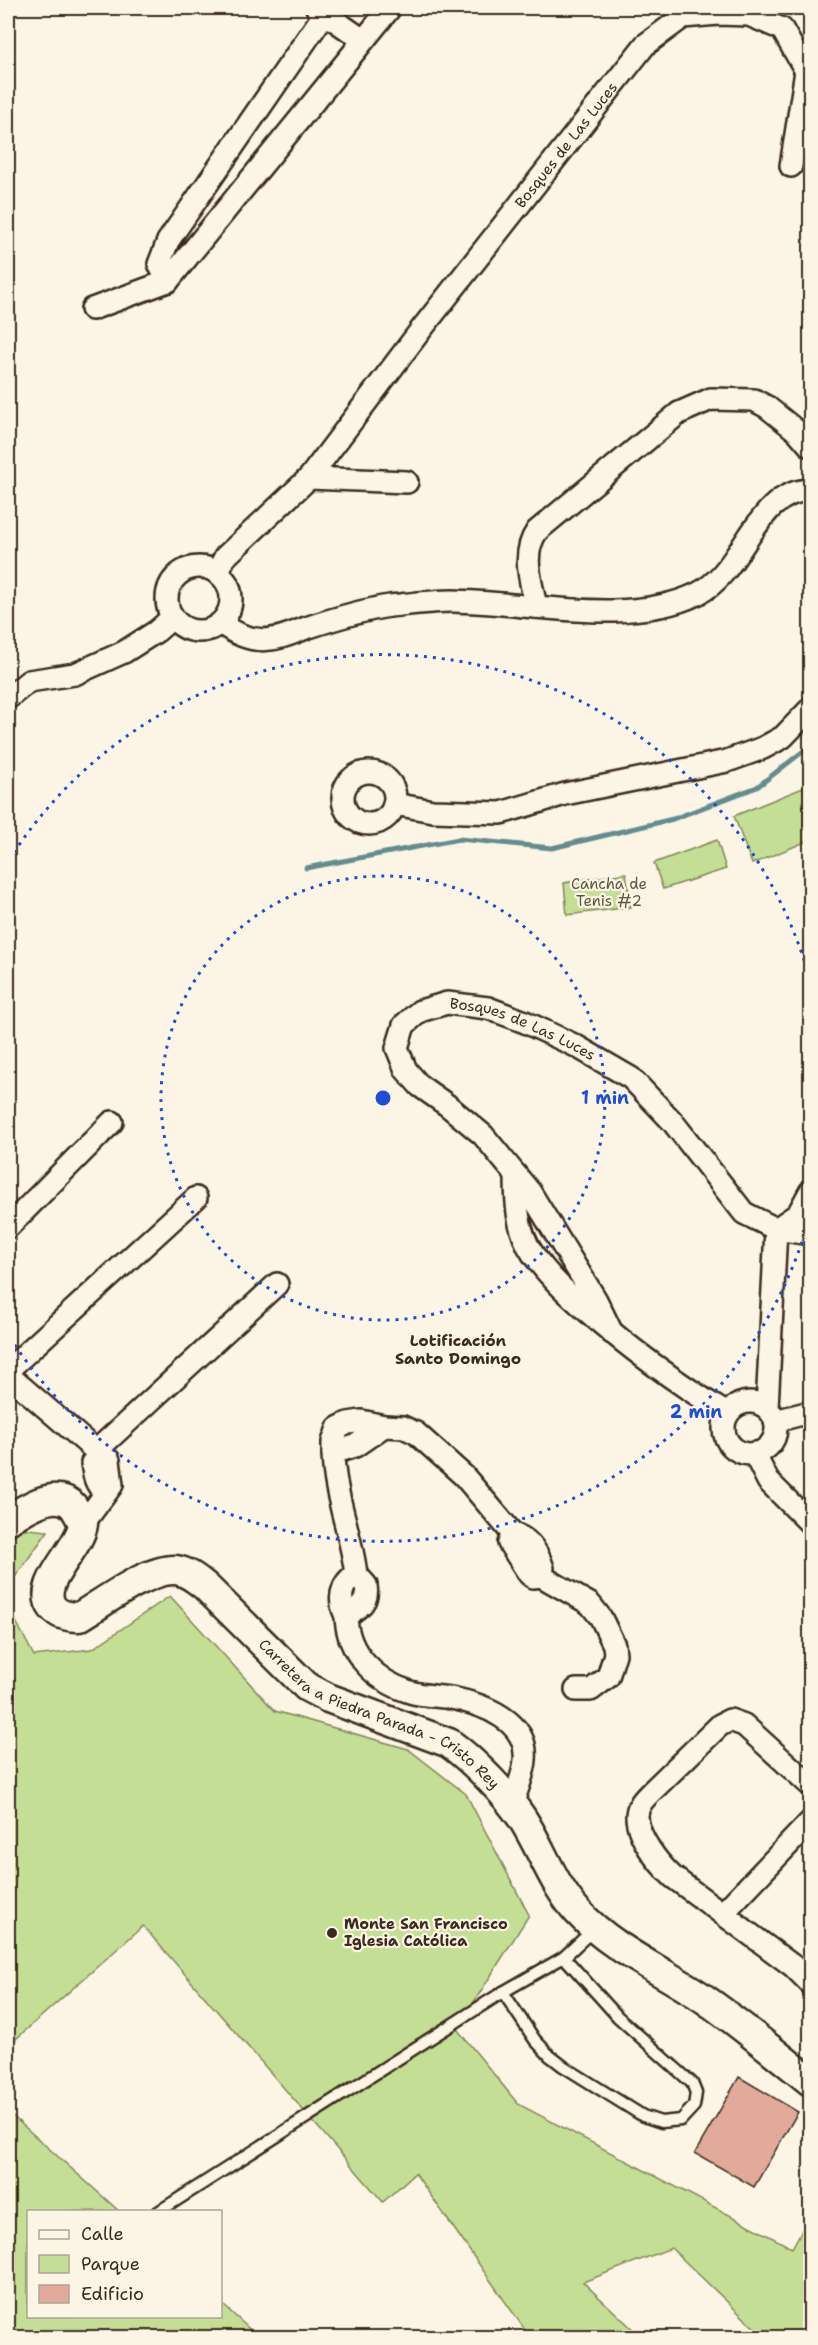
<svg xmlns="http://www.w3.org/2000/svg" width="818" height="2345" font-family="'Shantell Sans',sans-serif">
	<rect width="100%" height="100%" fill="#fcf5e5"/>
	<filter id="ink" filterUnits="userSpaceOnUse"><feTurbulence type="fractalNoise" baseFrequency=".0167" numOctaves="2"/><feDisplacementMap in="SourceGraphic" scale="12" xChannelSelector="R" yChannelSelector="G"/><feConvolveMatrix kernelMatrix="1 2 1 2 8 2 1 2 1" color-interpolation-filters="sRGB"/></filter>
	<g filter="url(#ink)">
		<g fill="#c4df95" stroke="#80845a" stroke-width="1.5">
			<path d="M810,785V840L752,864L734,816Z"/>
			<path d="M717,840L726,869L663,889L654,863Z"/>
			<path d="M626,873L631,907L567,915L564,883Z"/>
			<path d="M18,1528L48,1531L8,1587V1544Z"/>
			<path d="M170,1596L275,1711L408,1749L466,1794L529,1915L457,2029L518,2104L792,2248L810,2215V2337H764L671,2248L583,2282L641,2337H530L415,2173L383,2202L143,1926L8,2046V1606L34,1656L92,1649Z"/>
			<path d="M8,2112L119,2211L28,2212V2316H220L221,2303L256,2335V2337H8Z"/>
		</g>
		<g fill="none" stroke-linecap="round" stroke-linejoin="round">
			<path stroke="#638c8f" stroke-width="5" d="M306,868L459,839L552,848L673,819L757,787L810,746"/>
		</g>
		<path fill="#e2aa9b" stroke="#3b2a1e" stroke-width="1.5" d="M739,2077L798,2112L754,2187L695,2153Z"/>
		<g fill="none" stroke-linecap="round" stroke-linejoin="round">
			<g stroke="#3b2a1e" stroke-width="15">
				<g id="service">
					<path d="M503,1992L535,2040L550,2056L563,2066L643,2116L661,2122L681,2120L694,2106L696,2093L692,2083L618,2017L564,1957"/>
					<path d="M158,2212L503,1992L564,1957L595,1928"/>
				</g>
			</g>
			<g stroke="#3b2a1e" stroke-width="26">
				<g id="minor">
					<path d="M317,8L363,40"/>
					<path d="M325,13L168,241L159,264L168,281L390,8"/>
					<path d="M92,309L168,281"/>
					<path d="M309,478L407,482"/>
					<circle cx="199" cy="599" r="32"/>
					<path id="s1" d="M217,573L225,557L309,478L420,331L645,45L683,17L718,14L749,15L782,29L806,71L791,166"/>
					<path d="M536,607C531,581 521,554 537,531L679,413L711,399L754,400L767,407L798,432L810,446"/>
					<path d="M221,623C235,634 252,642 271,639C283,638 295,632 306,628C333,619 362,610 390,606C410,604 433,601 453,601C528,602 628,627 697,594C744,572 755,491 810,490"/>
					<path d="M8,698L29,681L75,674L124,652L157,631L173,617"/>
					<circle cx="369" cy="798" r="26"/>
					<path d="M394,804L433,811L501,813L565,794L727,761L763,748L783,737L810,709"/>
					<path d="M516,1175C516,1203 517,1231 533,1254C548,1276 568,1294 587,1311C631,1350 677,1383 727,1414"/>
					<path d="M8,1227L112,1122"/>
					<path d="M776,1229L798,1214L810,1192"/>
					<path id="s2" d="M612,1333L596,1300L530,1192L483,1135L447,1105L420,1086L406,1070L397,1048L404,1025L420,1011L447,1003L488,1008L525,1022L576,1046L631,1078L672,1121L744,1213L776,1229L810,1234"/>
					<path d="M8,1370L196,1198"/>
					<path d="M8,1375L96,1451L98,1458"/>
					<circle cx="750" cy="1428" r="26"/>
					<path d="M767,1408L776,1229"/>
					<path d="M361,1421L384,1426L355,1446L333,1453V1442L338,1428L348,1423Z"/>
					<path d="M775,1421L810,1412"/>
					<path d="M384,1426L403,1427L416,1433L464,1476L513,1534"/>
					<path d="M96,1451L277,1284"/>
					<path d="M333,1453C334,1495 351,1533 356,1574"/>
					<path d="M754,1453L768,1481L810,1523"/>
					<path d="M98,1458L92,1463C94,1476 95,1484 105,1493"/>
					<path d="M83,1524L112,1485L109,1460L98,1458"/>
					<path d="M356,1574L366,1585C369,1602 360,1607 346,1616C338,1601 340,1584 356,1574Z"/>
					<path d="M541,1576L543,1568C538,1553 529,1538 513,1534L509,1543L529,1574L533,1577L541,1576L590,1604L601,1618L614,1645L615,1654L608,1677L591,1690H576"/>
					<path d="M346,1616C347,1653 375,1681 410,1692C423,1696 438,1696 451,1698C483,1704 529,1721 525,1760C524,1775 516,1791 512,1805"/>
					<path d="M810,1785L744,1725L730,1720L720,1725L652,1791C645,1798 637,1805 637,1816C637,1837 659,1864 673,1877L793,1966L810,1983"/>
					<path d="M723,1913L810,1822"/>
				</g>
			</g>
			<g stroke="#3b2a1e" stroke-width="33">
				<g id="secondary">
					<path id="s3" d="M8,1520C23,1510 52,1490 70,1503C76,1508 80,1517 83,1524C80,1550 34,1584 53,1608C60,1616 70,1617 79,1617C103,1603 148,1568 176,1570C188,1572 196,1579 205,1586L307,1687L328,1698L449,1743C473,1760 506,1794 522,1818C542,1849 553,1885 578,1912C613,1950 664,1971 706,2000C742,2025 776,2054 810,2081"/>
				</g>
			</g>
			<use href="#service" stroke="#fcf5e5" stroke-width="10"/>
			<use href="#minor" stroke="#fcf5e5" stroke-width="21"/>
			<use href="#secondary" stroke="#fcf5e5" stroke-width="28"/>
		</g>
	</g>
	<g fill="none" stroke="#1d4ed8" stroke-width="3" stroke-dasharray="3 6">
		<circle cx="383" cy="1098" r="222"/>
		<path d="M810 1216A443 443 0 0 1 9 1336M9 860A443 443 0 0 1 810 980"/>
	</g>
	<circle fill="#3b2a1e" stroke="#fcf5e5" stroke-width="2" cx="332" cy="1933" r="6"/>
	<g text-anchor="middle" stroke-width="4.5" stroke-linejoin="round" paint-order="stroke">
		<g font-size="15" fill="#3b2a1e" stroke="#fcf5e5">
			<text dy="5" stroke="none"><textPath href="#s1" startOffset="554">Bosques de Las Luces</textPath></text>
			<text dy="5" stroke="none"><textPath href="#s2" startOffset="516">Bosques de Las Luces</textPath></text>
			<text dy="5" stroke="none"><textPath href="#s3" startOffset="578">Carretera a Piedra Parada - Cristo Rey</textPath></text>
		</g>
		<g font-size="15" fill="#5d573c" stroke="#fcf5e5">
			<text x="609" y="889">Cancha de<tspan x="609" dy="17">Tenis #2</tspan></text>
		</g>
		<g font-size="15" font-weight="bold" fill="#3b2a1e" stroke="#fcf5e5" text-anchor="start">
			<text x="344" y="1929">Monte San Francisco<tspan x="344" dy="17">Iglesia Católica</tspan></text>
		</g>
		<g font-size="16" font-weight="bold" fill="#3b2a1e" stroke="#fcf5e5">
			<text x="458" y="1346">Lotificación<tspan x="458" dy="18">Santo Domingo</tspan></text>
		</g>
	</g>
	<circle cx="383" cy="1098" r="9" fill="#1d4ed8" stroke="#fcf5e5" stroke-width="3"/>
	<g font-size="18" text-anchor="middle" font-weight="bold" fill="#1d4ed8" stroke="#fcf5e5" stroke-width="4.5" stroke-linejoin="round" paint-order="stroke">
		<text x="605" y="1104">1 min</text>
		<text x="696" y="1418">2 min</text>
	</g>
	<rect width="818" height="2345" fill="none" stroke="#fcf5e5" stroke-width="30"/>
	<rect x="15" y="15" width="788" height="2315" fill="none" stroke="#3b2a1e" stroke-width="2" filter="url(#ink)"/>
	<rect x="27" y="2210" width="195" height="108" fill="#fcf5e5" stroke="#afa495" stroke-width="1.5"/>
	<rect x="39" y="2230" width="30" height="9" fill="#fcf5e5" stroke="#afa495" stroke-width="1.5"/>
	<text x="81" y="2240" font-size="18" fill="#3b2a1e">Calle</text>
	<rect x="39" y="2255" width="30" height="18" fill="#c4df95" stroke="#afa495" stroke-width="1.5"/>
	<text x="81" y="2270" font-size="18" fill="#3b2a1e">Parque</text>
	<rect x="39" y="2285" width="30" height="18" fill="#e2aa9b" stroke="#afa495" stroke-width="1.5"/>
	<text x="81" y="2300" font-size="18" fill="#3b2a1e">Edificio</text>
</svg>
